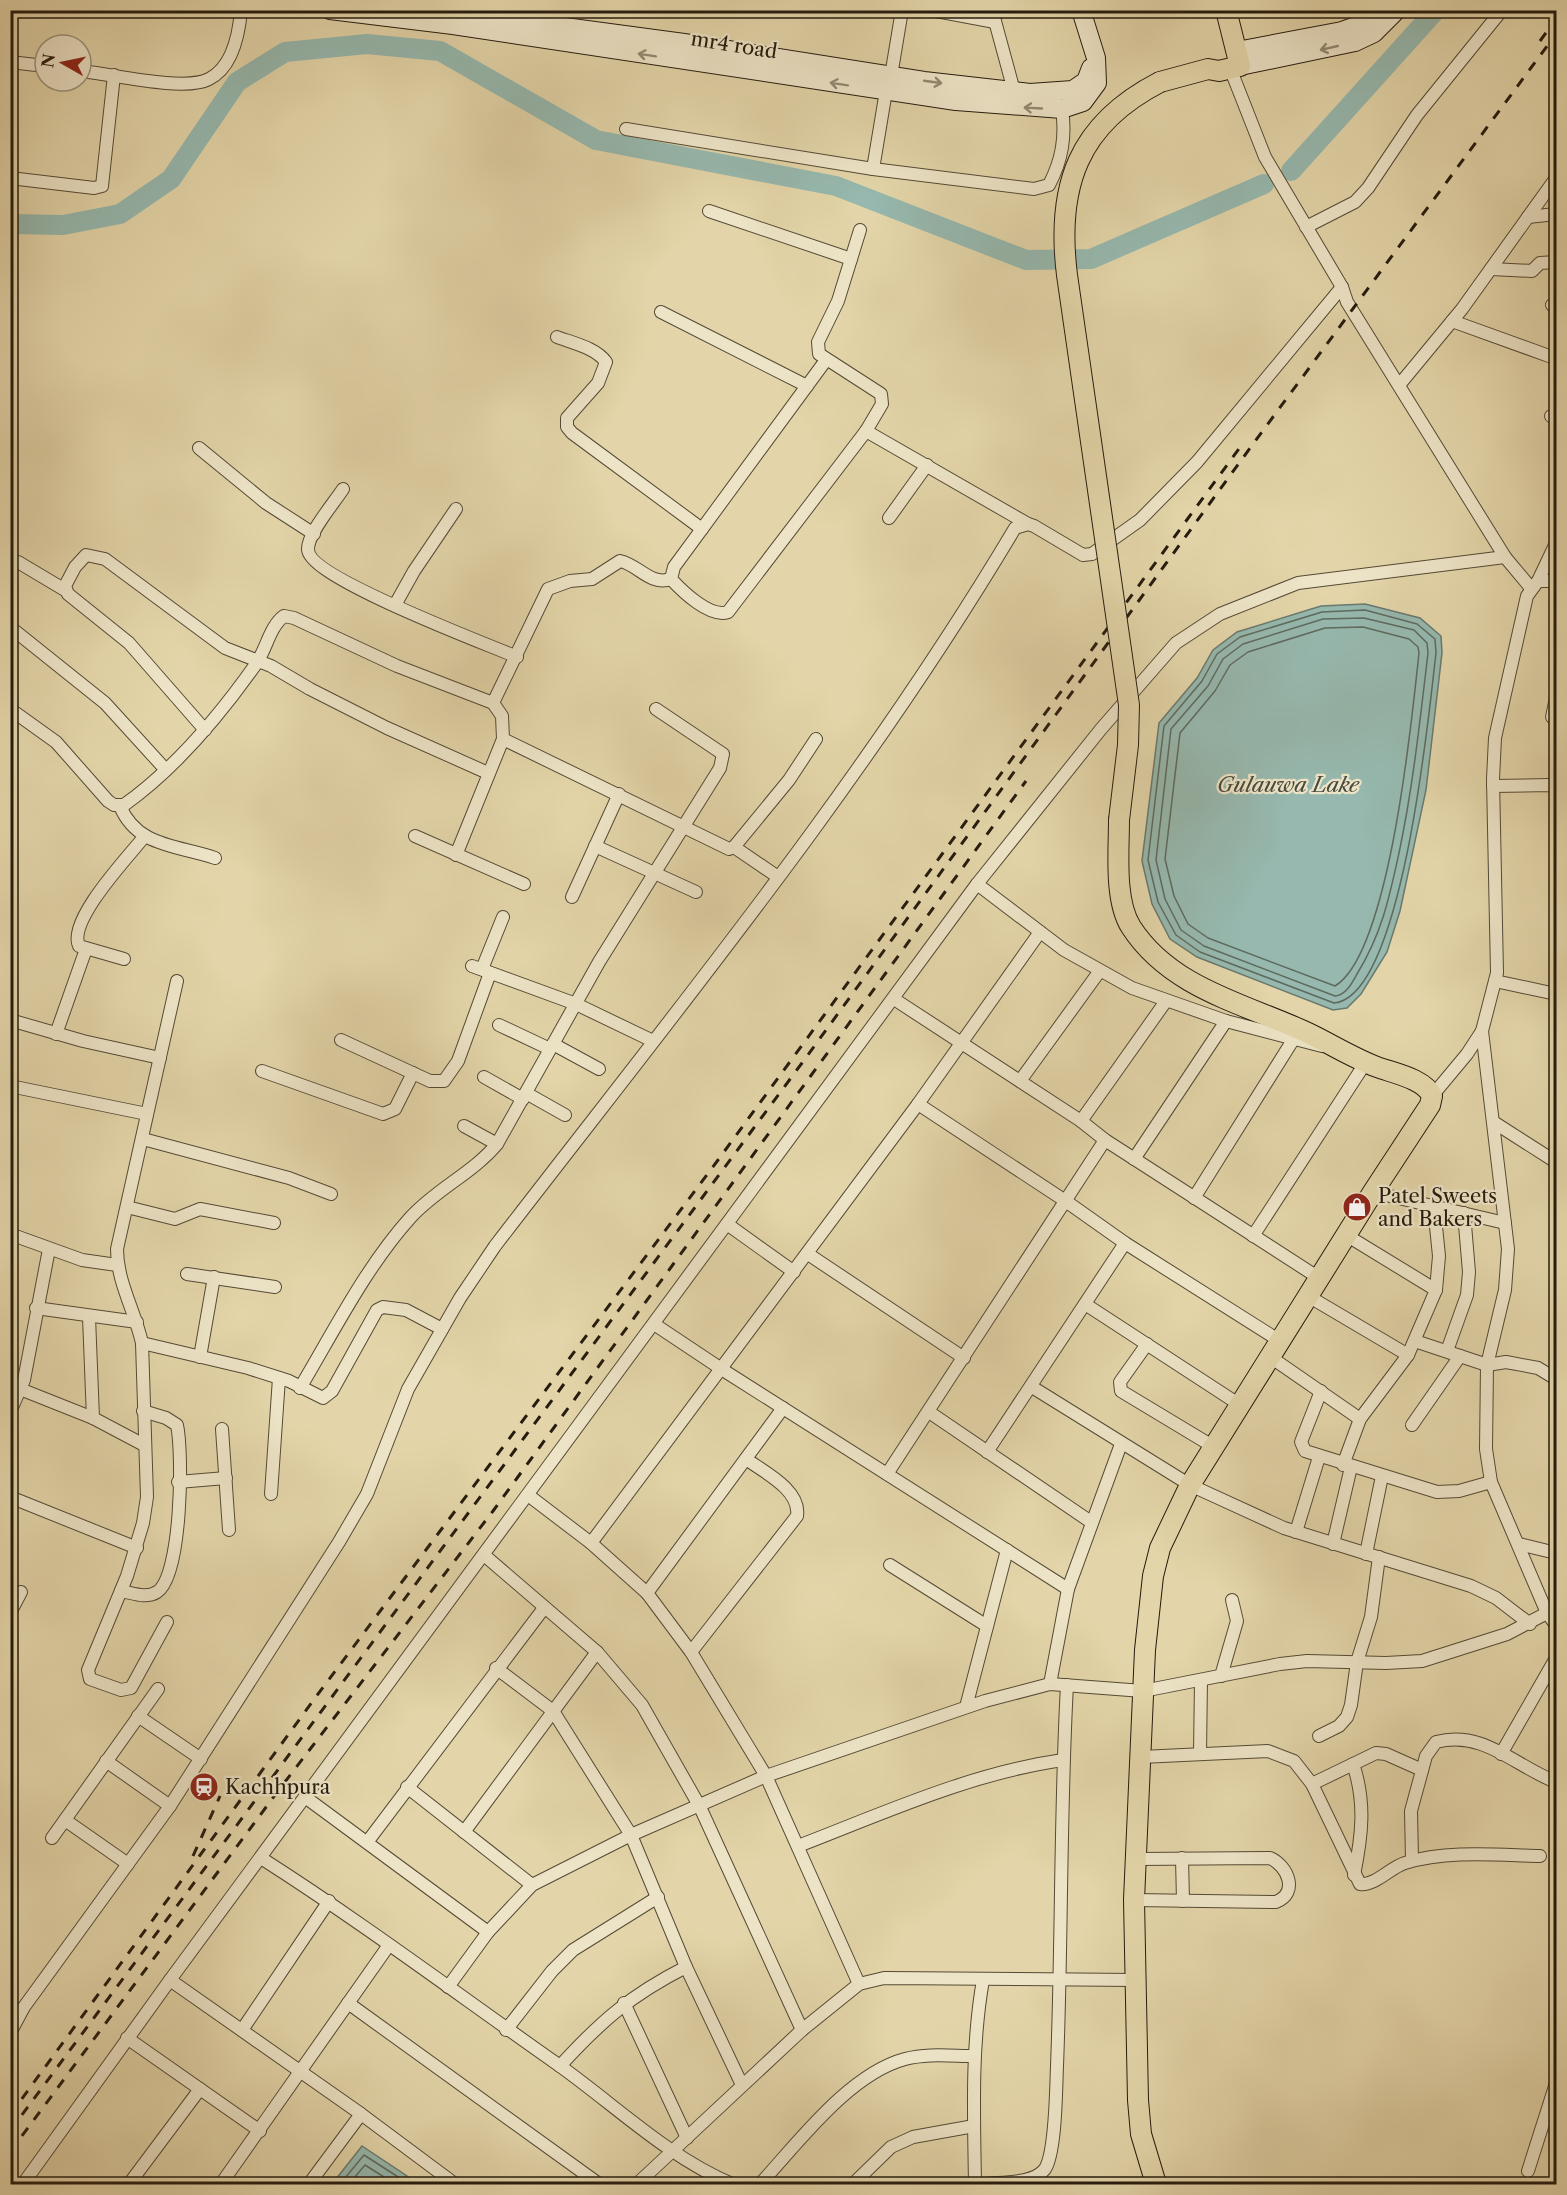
<svg xmlns="http://www.w3.org/2000/svg" width="1567" height="2195" font-family="'Libre Caslon Text',serif">
	<rect width="100%" height="100%" fill="#e3d5a9"/>
	<filter id="stains"><feTurbulence type="fractalNoise" baseFrequency=".00333" numOctaves="4"/><feColorMatrix values="0 0 0 0 .2 0 0 0 0 .09 0 0 0 0 .02 0 0 0 .5 -.17"/></filter>
	<radialGradient id="worn" r=".72"><stop offset=".6" stop-color="#630" stop-opacity="0"/><stop offset="1" stop-color="#630" stop-opacity=".3"/></radialGradient>
	<g fill="#96b8ae" stroke="#69796e" stroke-width="1.5">
		<path d="M1365,604L1420,618L1441,636L1442,653L1426,790L1400,911L1387,952L1361,994L1347,1008L1333,1010L1197,957L1170,939L1152,904L1142,861L1159,723L1197,678L1213,650L1237,632L1321,606Z"/>
		<path d="M362,2146L419,2184H332Z"/>
	</g>
	<g fill="none" stroke-linecap="round" stroke-linejoin="round">
		<g stroke="#5e6a5e" stroke-width="1.5">
			<path d="M1365,610L1417,624L1435,639L1436,653C1429,711 1403,997 1334,1003L1200,952L1176,935L1158,902L1148,860L1164,726L1202,681L1217,654L1240,637L1322,612Z"/>
			<path d="M1364,618L1414,630L1427,643L1428,653C1420,720 1413,787 1399,853C1389,899 1382,933 1357,974C1352,983 1346,995 1335,996L1204,946L1181,930L1165,899L1156,860L1171,729L1208,686L1223,659L1243,644L1323,619Z"/>
			<path d="M1363,627L1409,639L1418,647L1419,653C1412,717 1390,953 1335,986L1208,938L1188,924L1174,896L1165,859L1180,733L1215,691L1230,665L1248,652L1325,628Z"/>
			<path d="M340,2184L364,2155L409,2184"/>
			<path d="M349,2184L365,2165L395,2184"/>
		</g>
		<g stroke="#96b8ae" stroke-width="20">
			<path d="M1291,171L1436,10"/>
			<path d="M10,224L63,225L120,214L171,179L237,82L285,52L367,44L440,51L596,140L836,186L1026,260L1091,259L1264,184"/>
		</g>
		<g stroke="#544a35" stroke-width="14">
			<g id="street">
				<path d="M931,10L995,22"/>
				<path d="M992,10L1014,91"/>
				<path d="M10,62L45,66"/>
				<path d="M1230,68L1265,157L1342,287L1347,302L1505,557L1531,588"/>
				<path d="M81,71C111,74 185,92 209,79C233,67 239,34 241,10"/>
				<path d="M891,76L902,10"/>
				<path d="M626,129L873,169L1034,189L1049,185C1062,160 1066,137 1062,109"/>
				<path d="M873,169L886,91"/>
				<path d="M10,178L94,188L102,186L114,75"/>
				<path d="M709,211L851,259"/>
				<path d="M1528,217L1556,214"/>
				<path d="M1306,227L1355,202L1368,188L1417,115L1502,10"/>
				<path d="M860,230L838,301L818,342L819,354L881,394L882,404L866,431L1028,524"/>
				<path d="M1491,269L1532,271L1540,263L1556,262"/>
				<path d="M1552,305L1556,306"/>
				<path d="M661,312L807,386"/>
				<path d="M1452,321L1549,356"/>
				<path d="M557,337C573,343 596,348 606,362L598,383L567,418V427L572,433L702,529"/>
				<path d="M826,360L674,567L671,579C683,592 710,618 728,612L866,431"/>
				<path d="M1400,384L1462,309L1556,178"/>
				<path d="M1551,416L1556,419"/>
				<path d="M199,448L266,503L314,534"/>
				<path d="M343,489C334,503 308,533 308,549C307,577 487,644 517,657"/>
				<path d="M889,518L927,465"/>
				<path d="M10,562H18L65,590"/>
				<path d="M1538,581L1556,543"/>
				<path d="M395,605L414,571L456,509"/>
				<path d="M10,627L105,703L165,769"/>
				<path d="M10,709L56,742L108,801L114,805H124C176,768 220,715 256,664C266,650 270,626 284,616L294,618L397,666L493,703L548,589L570,581L592,579L620,561C639,565 650,586 671,579"/>
				<path d="M1552,717L1556,698"/>
				<path d="M205,730L129,643L68,594L65,586L75,567L86,555L105,559L225,648L271,666L310,689L387,728L488,773"/>
				<path d="M503,739L729,849L734,847L789,780L816,739"/>
				<path d="M1493,786L1550,785L1556,788"/>
				<path d="M120,806C137,847 177,845 215,858"/>
				<path d="M415,836L524,884"/>
				<path d="M595,846L696,892"/>
				<path d="M734,847L778,877"/>
				<path d="M456,855L503,739L502,716L493,703"/>
				<path d="M977,884L1064,950L1132,988L1226,1021L1322,1046"/>
				<path d="M572,897L619,794"/>
				<path d="M124,959L79,946C67,921 128,857 144,837"/>
				<path d="M472,966L576,1004L653,1041"/>
				<path d="M482,969L503,917"/>
				<path d="M1495,981L1556,994"/>
				<path d="M894,999L1081,1121L1105,1140L1319,1278"/>
				<path d="M10,1020L83,1041L160,1058"/>
				<path d="M499,1025L550,1049"/>
				<path d="M1482,1031L1508,1249L1505,1290L1487,1365L1486,1449L1491,1482L1547,1613L1556,1625"/>
				<path d="M56,1034L86,949"/>
				<path d="M341,1040L430,1081H444L458,1061L490,973"/>
				<path d="M553,1044L599,1069"/>
				<path d="M262,1071L383,1114L395,1109L413,1073"/>
				<path d="M484,1077L523,1099"/>
				<path d="M1020,1081L1099,972"/>
				<path d="M10,1086L147,1114"/>
				<path d="M526,1093L565,1115"/>
				<path d="M1432,1096L1467,1054L1482,1031L1497,973L1493,779L1495,738L1527,596L1538,581H1556"/>
				<path d="M918,1104L1067,1202L1125,1243L1280,1341"/>
				<path d="M1081,1121L1166,1001"/>
				<path d="M1495,1123L1556,1162"/>
				<path d="M464,1126L497,1144"/>
				<path d="M143,1139L289,1178L331,1194"/>
				<path d="M1134,1159L1226,1021"/>
				<path d="M1373,1192L1505,1223"/>
				<path d="M1194,1198L1293,1040"/>
				<path d="M127,1207L175,1219L200,1209L274,1223"/>
				<path d="M727,1224L794,1272"/>
				<path d="M10,1234L82,1260L117,1265"/>
				<path d="M1346,1235L1436,1290"/>
				<path d="M1253,1236L1366,1062"/>
				<path d="M808,1254L964,1358"/>
				<path d="M187,1274L275,1287"/>
				<path d="M1308,1296L1408,1355"/>
				<path d="M1085,1304L1240,1405"/>
				<path d="M36,1308L137,1322"/>
				<path d="M89,1317L93,1418"/>
				<path d="M654,1324L723,1370L1068,1589"/>
				<path d="M1415,1341L1487,1365L1506,1362L1538,1368L1556,1379"/>
				<path d="M142,1343L248,1368L289,1381L323,1398L332,1391L377,1310L383,1307L406,1310L442,1329"/>
				<path d="M1147,1344L1120,1382L1121,1391L1214,1447"/>
				<path d="M1447,1351L1467,1295L1469,1272L1464,1213"/>
				<path d="M1269,1356L1360,1419"/>
				<path d="M200,1357L214,1277"/>
				<path d="M10,1385L93,1418L144,1445"/>
				<path d="M1032,1387L1190,1485L1284,1528L1471,1586L1496,1598L1530,1624"/>
				<path d="M300,1388C334,1331 366,1267 410,1218C436,1189 473,1173 497,1144L599,962L720,768L723,754L656,709"/>
				<path d="M1321,1391L1301,1442L1305,1451L1437,1492L1459,1491L1491,1482"/>
				<path d="M10,1412L24,1380L49,1249"/>
				<path d="M929,1412L1091,1522"/>
				<path d="M1412,1425L1460,1356"/>
				<path d="M222,1429L229,1530"/>
				<path d="M987,1452L1125,1243"/>
				<path d="M1343,1465L1360,1419L1408,1355L1436,1290L1439,1256L1434,1207"/>
				<path d="M887,1474L1105,1140"/>
				<path d="M178,1482L226,1478"/>
				<path d="M271,1494L279,1378"/>
				<path d="M528,1495L591,1543L647,1593L691,1652L766,1776L859,1984"/>
				<path d="M10,1497L137,1548"/>
				<path d="M1296,1532L1319,1457"/>
				<path d="M591,1543L918,1104L1040,932"/>
				<path d="M1333,1544L1351,1467"/>
				<path d="M1519,1544L1556,1553"/>
				<path d="M1366,1554L1382,1476"/>
				<path d="M484,1555L597,1652L642,1705L700,1807L802,2030"/>
				<path d="M890,1565L987,1626"/>
				<path d="M121,1591C133,1593 146,1599 157,1592C182,1576 183,1453 177,1425L166,1418L143,1411"/>
				<path d="M647,1593L783,1408"/>
				<path d="M10,1613L21,1592"/>
				<path d="M167,1622L131,1688L121,1690L90,1679L88,1670L127,1576L143,1523L147,1497L142,1343C135,1311 117,1282 117,1249L177,981"/>
				<path d="M691,1652L797,1516C801,1490 764,1472 746,1459"/>
				<path d="M496,1668L553,1711L631,1835L686,1967L742,2085"/>
				<path d="M1221,1676L1237,1621L1232,1600"/>
				<path d="M1050,1684L1068,1589L1121,1444"/>
				<path d="M966,1707L1007,1550"/>
				<path d="M138,1716L201,1759"/>
				<path d="M1319,1736L1339,1726L1347,1717L1351,1705L1357,1662L1371,1617L1379,1557"/>
				<path d="M1200,1754L1201,1680"/>
				<path d="M1501,1754L1556,1658"/>
				<path d="M1141,1757L1268,1751L1294,1761L1312,1784L1360,1884C1375,1886 1391,1867 1405,1863C1447,1850 1497,1855 1540,1856"/>
				<path d="M106,1761L170,1806"/>
				<path d="M1353,1764C1366,1802 1362,1836 1354,1875"/>
				<path d="M1312,1784L1376,1753L1386,1754L1422,1770"/>
				<path d="M407,1787L532,1885"/>
				<path d="M305,1797L488,1932"/>
				<path d="M65,1820L128,1864"/>
				<path d="M464,1832L597,1652"/>
				<path d="M52,1838L158,1689"/>
				<path d="M368,1841L544,1608"/>
				<path d="M798,1846C884,1813 971,1773 1063,1760"/>
				<path d="M261,1858C363,1923 460,1996 560,2066C616,2106 668,2157 732,2184"/>
				<path d="M1182,1858L1183,1901"/>
				<path d="M1412,1860L1411,1811L1426,1756L1436,1742C1484,1730 1513,1765 1556,1782"/>
				<path d="M1134,1900L1276,1902C1299,1893 1288,1866 1270,1858L1136,1859"/>
				<path d="M170,1980L361,2114L455,2184"/>
				<path d="M448,1987L488,1932L532,1885L631,1835L766,1776L985,1701L1050,1684L1143,1691L1280,1664L1307,1661L1386,1663L1422,1661L1507,1634L1547,1613"/>
				<path d="M348,2003L599,2184"/>
				<path d="M624,2003L687,2138"/>
				<path d="M242,2030L329,1901"/>
				<path d="M506,2030L552,1971L573,1950L658,1897"/>
				<path d="M10,2033L24,2007L170,1806L339,1542L367,1494L408,1389L460,1298L495,1246C675,1012 864,782 1015,528L1028,524L1034,526L1083,555L1092,554L1140,520L1197,462L1342,287"/>
				<path d="M127,2038L260,2131"/>
				<path d="M560,2066C601,2021 631,1995 686,1967"/>
				<path d="M1528,2171L1556,2083"/>
				<path d="M23,2184L170,1980L977,884L1101,729L1176,643L1220,614L1298,583L1505,557"/>
				<path d="M129,2184L200,2089"/>
				<path d="M221,2184L389,1945"/>
				<path d="M309,2184L361,2114"/>
				<path d="M637,2184L802,2030L859,1984L884,1978L1136,1980"/>
				<path d="M760,2184C798,2143 849,2074 905,2059C927,2053 952,2056 974,2056"/>
				<path d="M853,2184L891,2147L913,2137L974,2126"/>
				<path d="M975,2184C974,2116 971,2048 983,1980"/>
				<path d="M985,2184C1002,2182 1034,2184 1045,2169C1056,2152 1056,2088 1057,2066C1062,1939 1060,1812 1067,1685"/>
			</g>
		</g>
		<g stroke="#251b0e" stroke-width="20">
			<g id="secondary">
				<path d="M330,10L453,25L956,101L1062,109L1083,102L1097,83L1096,58L1081,10"/>
				<path d="M439,10L684,43L924,81L1030,93L1073,90L1086,81L1091,68"/>
				<path d="M1237,51L1342,31L1359,25L1375,10"/>
				<path d="M1240,66L1355,42L1374,33L1397,10"/>
			</g>
		</g>
		<g stroke="#251b0e" stroke-width="22">
			<g id="primary">
				<path d="M1160,82L1208,69L1219,71L1240,66L1226,10"/>
				<path d="M1119,820C1119,851 1114,900 1131,927C1171,989 1246,1004 1308,1033C1331,1044 1353,1058 1377,1067C1393,1073 1425,1079 1432,1096L1430,1105L1373,1192L1190,1485L1160,1548L1153,1576L1145,1650L1134,1900L1138,2100L1141,2134L1156,2184"/>
			</g>
		</g>
		<use href="#street" stroke="#ede4c7" stroke-width="12"/>
		<use href="#secondary" stroke="#ede4c7" stroke-width="18"/>
		<use href="#primary" stroke="#e3d5a9" stroke-width="20"/>
		<g stroke="#251b0e" stroke-width="3" stroke-dasharray="10 10" stroke-linecap="butt">
			<path d="M1540,41L1556,19"/>
			<path d="M193,1856L220,1796"/>
			<path d="M10,2115L318,1694L718,1160L1241,446"/>
			<path d="M10,2131L802,1063L1253,444L1556,34"/>
			<path d="M10,2152L281,1787L493,1511L1026,781"/>
		</g>
		<g stroke="#251b0e" stroke-width="22" stroke-linecap="butt">
			<path id="primary-bridge" d="M1119,820L1128,745L1129,705L1067,275C1056,186 1078,124 1160,82"/>
		</g>
		<use href="#primary-bridge" stroke="#e3d5a9" stroke-width="20"/>
	</g>
	<defs><path id="oneway-shaft" d="M-6 0H5M1.5-3L5.5 0L1.5 3" fill="none" stroke-width="1.6" stroke-linecap="round" stroke-linejoin="round" transform="scale(1.5)"/></defs>
	<g stroke="#938a74">
		<use href="#oneway-shaft" transform="translate(1329 48) rotate(167)"/>
		<use href="#oneway-shaft" transform="translate(647 55) rotate(-171)"/>
		<use href="#oneway-shaft" transform="translate(933 82) rotate(8)"/>
		<use href="#oneway-shaft" transform="translate(839 84) rotate(-171)"/>
		<use href="#oneway-shaft" transform="translate(1033 108) rotate(-177)"/>
	</g>
	<defs>
		<g id="shop-disc" transform="scale(1.5)"><circle r="9.5" fill="#8f2418" stroke="#ede4c7"/><path d="M-5-2.5h2.3a2.7 3.5 0 0 1 5.4 0H5L5.5 6h-11ZM-1.5-2.5h3a1.5 2.3 0 0 0-3 0Z" fill="#fff"/></g>
		<g id="station-disc" transform="scale(1.5)"><circle r="9.5" fill="#8f2418" stroke="#ede4c7"/><path d="M-3-6H3Q5-6 5-4V2Q5 4 3 4L4.5 6H3L1.5 4h-3L-3 6H-4.5L-3 4Q-5 4-5 2V-4Q-5-6-3-6ZM-3.5-4v3h7v-3ZM-3.5 1v1.5H-2V1ZM2 1v1.5H3.5V1Z" fill="#fff"/></g>
	</defs>
	<g fill-rule="evenodd">
		<use href="#shop-disc" x="1357" y="1207"/>
		<use href="#station-disc" x="204" y="1787"/>
	</g>
	<g text-anchor="middle" stroke-width="4.5" stroke-linejoin="round" paint-order="stroke">
		<g font-size="20" fill="#251b0e" stroke="#ede4c7">
			<text transform="translate(734 45) rotate(9)" y="7">mr4 road</text>
		</g>
		<g font-size="20" fill="#251b0e" stroke="#ede4c7" text-anchor="start">
			<text x="1378" y="1203">Patel Sweets<tspan x="1378" dy="23">and Bakers</tspan></text>
			<text x="225" y="1794">Kachhpura</text>
		</g>
		<g font-size="21" font-style="italic" fill="#474a3e" stroke="#ede4c7">
			<text x="1288" y="792">Gulauwa Lake</text>
		</g>
	</g>
	<rect width="1567" height="2195" fill="none" stroke="#e3d5a9" stroke-width="36"/>
	<rect x="12" y="12" width="1543" height="2171" fill="none" stroke="#251b0e" stroke-width="3"/>
	<rect x="18" y="18" width="1531" height="2159" fill="none" stroke="#251b0e" stroke-width="1.5"/>
	<g transform="translate(63 63) rotate(279)"><circle r="28" fill="#ede4c7" stroke="#9d947d" stroke-width="1.5"/>
	<path d="M0-4.5L10 22L0 15L-10 22Z" fill="#8f2418"/>
	<text y="-9" font-size="16" font-weight="bold" text-anchor="middle" fill="#251b0e">N</text>
	</g>
	<rect width="100%" height="100%" filter="url(#stains)"/>
	<rect width="100%" height="100%" fill="url(#worn)"/>
</svg>
